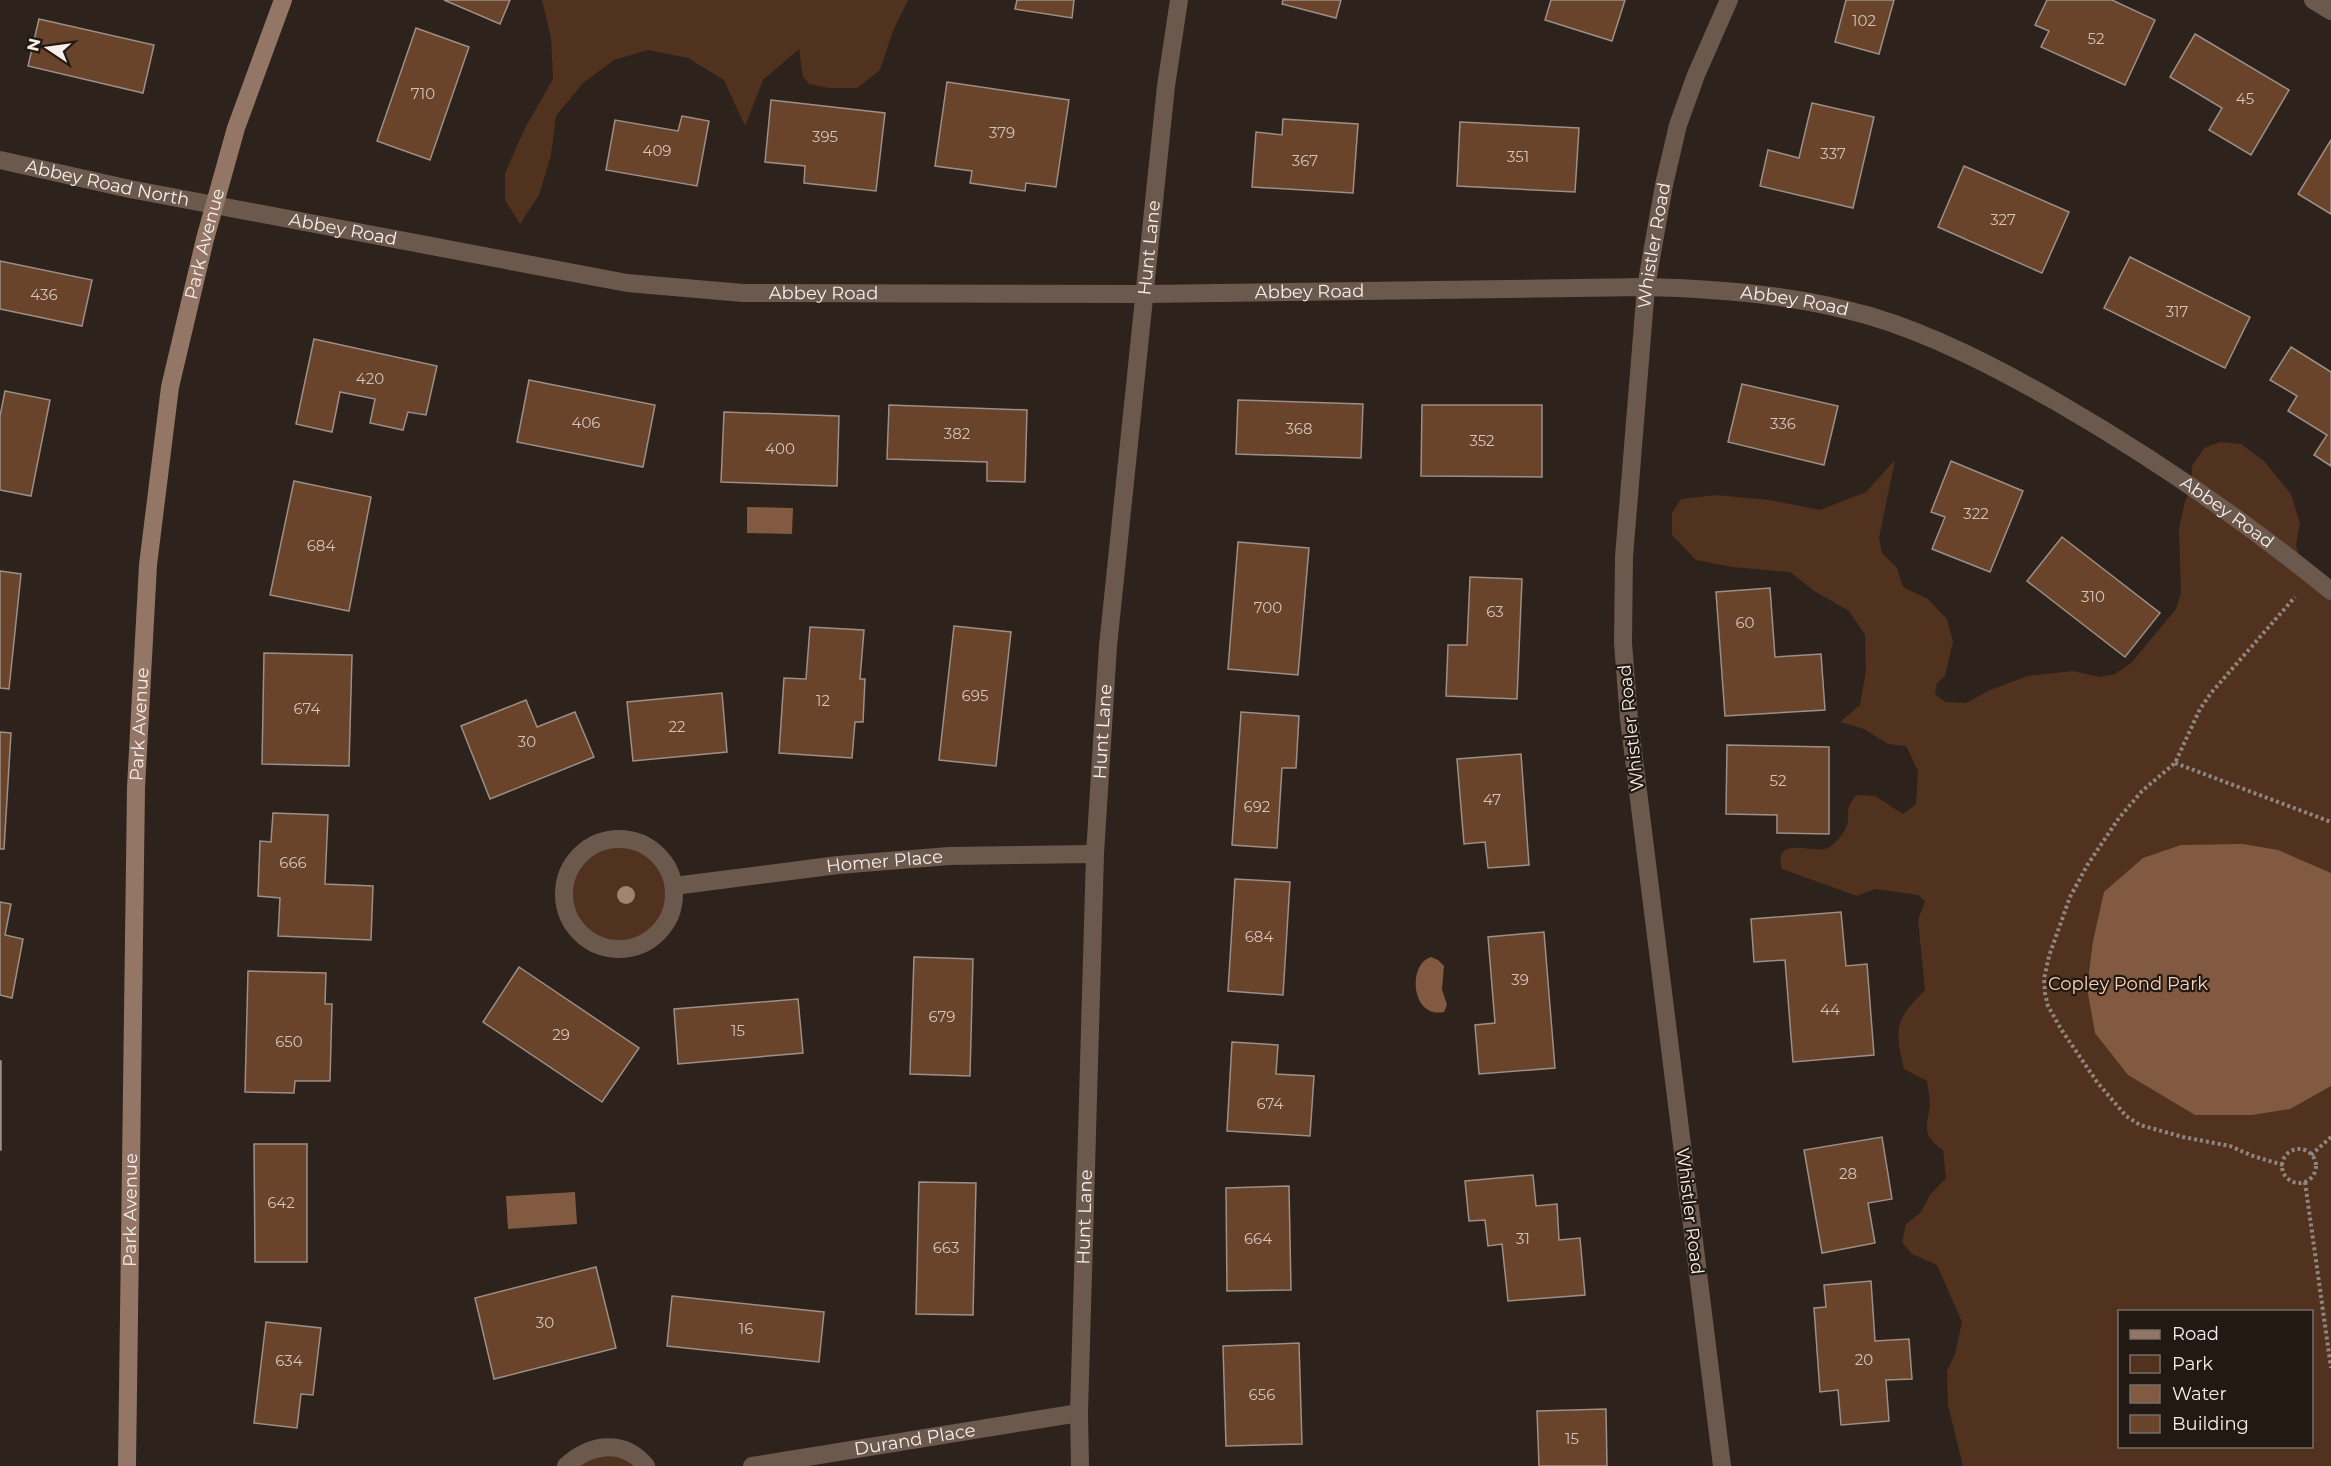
<svg xmlns="http://www.w3.org/2000/svg" width="2331" height="1466" font-family="Montserrat,sans-serif">
	<rect width="100%" height="100%" fill="#2d221c"/>
	<g fill="#50321e" fill-rule="evenodd">
		<path d="M542,0H908L893,31L880,70L857,88H829L809,84L803,77L799,49L763,80L745,126L724,80L688,58L648,50L614,60L583,83L556,116L551,155L539,195L520,224L505,200V173L525,128L553,79L551,38Z"/>
		<path d="M2220,442L2241,444L2264,461L2291,494L2300,523L2296,545L2303,569L2331,591V1466H1963L1948,1405L1947,1371L1955,1354L1962,1322L1937,1265L1912,1254L1902,1242L1906,1224L1921,1212L1930,1195L1946,1178L1943,1150C1921,1135 1927,1127 1930,1105C1930,1097 1928,1089 1927,1081L1904,1069C1894,1026 1895,1021 1925,990L1918,920L1925,901L1918,895L1875,889L1857,896L1782,869C1772,835 1812,853 1825,849C1834,846 1844,834 1847,825C1849,820 1847,812 1849,807C1850,803 1854,798 1856,795L1875,796L1903,814L1916,804L1918,771L1906,746L1888,744L1864,729L1840,722L1860,705L1866,671L1865,635L1849,611L1814,591L1790,572L1732,567L1696,560L1672,535V513L1681,499L1716,495L1770,500L1820,510L1866,492L1895,460L1879,538L1882,553L1897,568L1903,587L1928,599L1947,619L1953,642L1945,676L1937,683L1935,694L1945,702L1966,703L1990,690L2028,676L2073,671L2100,677L2115,674L2132,662L2176,609L2181,593L2179,528L2185,501L2192,486V466L2204,448ZM2120,1312H2312V1446H2120Z"/>
		<circle cx="619" cy="894" r="55"/>
		<path d="M593,1448L646,1466H566Z"/>
	</g>
	<g fill="#815a41">
		<path d="M747,507L793,508L792,534L747,533Z"/>
		<path d="M2243,844L2278,850L2331,873V1086L2290,1109L2252,1115H2195L2128,1075L2095,1033L2087,988L2093,941L2104,892L2143,858L2181,845Z"/>
		<path d="M1431,957L1438,960L1444,966L1442,989L1447,1005L1444,1012C1411,1019 1407,964 1431,957Z"/>
		<path d="M575,1192L577,1224L508,1229L506,1196Z"/>
	</g>
	<g fill="#69432a" stroke="#9c8f87" stroke-width="1.5">
		<path d="M444,0H510L500,24Z"/>
		<path d="M1017,0H1074L1072,18L1015,9Z"/>
		<path d="M1283,0H1341L1336,18L1282,4Z"/>
		<path d="M1551,0H1625L1612,41L1545,20Z"/>
		<path d="M1846,0H1894L1879,54L1835,42Z"/>
		<path d="M2047,0H2112L2155,20L2125,85L2041,47L2049,31L2035,25Z"/>
		<path d="M39,19L154,45L143,93L28,66Z"/>
		<path d="M416,28L469,47L430,160L377,141Z"/>
		<path d="M2195,34L2289,90L2251,155L2209,130L2222,108L2170,77Z"/>
		<path d="M947,82L1069,100L1056,187L1026,183L1025,191L970,183L972,171L935,166Z"/>
		<path d="M771,100L885,113L876,191L804,183L805,166L765,162Z"/>
		<path d="M1812,103L1874,117L1853,208L1760,186L1768,150L1799,158Z"/>
		<path d="M682,116L709,121L697,186L606,170L615,120L678,131Z"/>
		<path d="M1283,119L1358,124L1353,193L1252,187L1256,132L1282,135Z"/>
		<path d="M1460,122L1579,128L1575,192L1457,186Z"/>
		<path d="M2331,140V214L2298,194Z"/>
		<path d="M1964,166L2069,212L2042,273L1938,227Z"/>
		<path d="M2130,257L2250,317L2225,368L2104,308Z"/>
		<path d="M0,261L92,280L82,326L0,309Z"/>
		<path d="M314,339L437,366L426,415L408,412L403,430L370,423L375,399L340,392L332,432L296,424Z"/>
		<path d="M2291,347L2331,372V466L2314,455L2327,435L2288,411L2297,396L2270,380Z"/>
		<path d="M529,380L655,405L643,467L517,442Z"/>
		<path d="M1742,384L1838,406L1824,465L1728,442Z"/>
		<path d="M5,391L50,400L31,496L0,490V416Z"/>
		<path d="M1238,400L1363,404L1361,458L1236,454Z"/>
		<path d="M889,405L1027,410L1025,482L987,481V462L887,459Z"/>
		<path d="M1422,405H1542V477L1421,476Z"/>
		<path d="M724,412L839,416L837,486L721,482Z"/>
		<path d="M1951,461L2023,491L1990,572L1932,549L1945,517L1931,512Z"/>
		<path d="M294,481L371,497L349,611L270,595Z"/>
		<path d="M2062,537L2160,613L2125,657L2027,581Z"/>
		<path d="M1238,542L1309,548L1298,675L1228,669Z"/>
		<path d="M0,571L21,574L9,689L0,688Z"/>
		<path d="M1470,577L1522,579L1517,699L1446,696L1448,645H1467Z"/>
		<path d="M1770,588L1775,657L1821,654L1825,710L1725,716L1716,592Z"/>
		<path d="M954,626L1011,632L996,766L939,760Z"/>
		<path d="M810,627L864,630L860,679H865L863,722H855L852,758L779,753L784,678L806,679Z"/>
		<path d="M264,653L352,655L349,766L262,764Z"/>
		<path d="M722,693L727,752L633,761L627,702Z"/>
		<path d="M526,700L537,727L575,712L594,757L490,799L461,726Z"/>
		<path d="M1241,712L1299,716L1296,768H1282L1277,848L1232,845Z"/>
		<path d="M0,732L11,733L4,849H0Z"/>
		<path d="M1727,745L1829,747V834L1777,833V815L1726,814Z"/>
		<path d="M1521,754L1529,865L1488,868L1485,842L1464,844L1457,759Z"/>
		<path d="M273,813L328,815L325,884L373,886L371,940L278,936L280,898L258,896L260,841L271,842Z"/>
		<path d="M1235,879L1290,882L1283,995L1228,991Z"/>
		<path d="M0,902L11,904L5,935L23,939L12,998L0,995Z"/>
		<path d="M1841,912L1846,966L1867,964L1874,1055L1793,1062L1785,960L1754,962L1751,919Z"/>
		<path d="M1544,932L1555,1068L1479,1074L1475,1025L1495,1023L1488,937Z"/>
		<path d="M914,957L973,959L970,1076L910,1074Z"/>
		<path d="M519,967L639,1048L602,1102L483,1022Z"/>
		<path d="M248,971L326,973L325,1004H332L330,1081H295L294,1093L245,1092Z"/>
		<path d="M798,999L803,1053L678,1064L674,1009Z"/>
		<path d="M1232,1042L1278,1045L1276,1074L1314,1076L1310,1136L1227,1131Z"/>
		<rect x="0" y="1061" width="1" height="89"/>
		<path d="M1882,1137L1892,1199L1868,1203L1875,1243L1822,1253L1804,1150Z"/>
		<path d="M254,1144H307V1262H255Z"/>
		<path d="M1533,1175L1536,1206L1557,1204L1559,1240L1580,1238L1585,1295L1508,1301L1502,1244L1488,1246L1485,1220L1469,1221L1465,1181Z"/>
		<path d="M919,1182L976,1183L973,1315L916,1314Z"/>
		<path d="M1289,1186L1291,1290L1227,1291L1226,1188Z"/>
		<path d="M596,1267L616,1348L494,1379L475,1298Z"/>
		<path d="M1871,1281L1875,1341L1909,1339L1912,1379L1886,1380L1889,1421L1841,1425L1838,1390L1820,1392L1814,1308L1826,1307L1824,1285Z"/>
		<path d="M672,1296L824,1312L819,1362L667,1346Z"/>
		<path d="M266,1322L321,1328L313,1395L301,1394L297,1428L254,1423Z"/>
		<path d="M1299,1343L1302,1444L1226,1446L1223,1346Z"/>
		<path d="M1606,1409L1607,1466H1539L1537,1411Z"/>
	</g>
	<g fill="none" stroke-linecap="round" stroke-linejoin="round">
		<g stroke="#908681" stroke-width="4" stroke-dasharray="3 3" stroke-linecap="butt">
			<path d="M2175,763L2331,822"/>
			<circle cx="2299" cy="1166" r="17"/>
			<path d="M2311,1155L2331,1137"/>
			<path d="M2283,1165L2253,1156L2230,1146L2183,1137L2140,1125L2126,1116L2097,1082L2061,1029L2048,1006L2045,993L2044,979L2049,956L2070,897L2088,864L2119,818L2142,791L2175,763L2200,709L2211,693L2295,597"/>
			<path d="M2305,1182L2331,1368"/>
		</g>
		<g stroke="#6b594e" stroke-width="18">
			<path d="M2313,0L2331,11"/>
			<path id="s1" d="M0,160L130,189L627,283L743,293L1146,294L1646,287C1722,289 1796,295 1870,316C1934,335 1997,368 2055,401C2152,457 2244,520 2331,591"/>
			<circle cx="619" cy="894" r="55"/>
			<path id="s2" d="M674,886L838,865L949,856L1095,854"/>
			<path d="M566,1466C590,1444 623,1438 646,1466"/>
			<path id="s3" d="M752,1466L1079,1413"/>
			<path id="s4" d="M1080,1466L1079,1413L1095,854L1108,646L1166,86L1179,0"/>
			<path id="s5" d="M1722,1466L1629,719L1623,643L1624,557L1646,287L1664,185L1678,125L1696,75L1729,0"/>
		</g>
		<path stroke="#937665" stroke-width="18" id="s6" d="M127,1466L136,788L148,565L170,387L205,239L236,128L283,0"/>
	</g>
	<circle fill="#9f8373" cx="626" cy="895" r="9"/>
	<g text-anchor="middle" stroke-width="4.5" stroke-linejoin="round" paint-order="stroke">
		<g font-size="15" fill="#d3c3ba">
			<text x="1864" y="26">102</text>
			<text x="2096" y="44">52</text>
			<text x="423" y="99">710</text>
			<text x="2245" y="104">45</text>
			<text x="1002" y="138">379</text>
			<text x="825" y="142">395</text>
			<text x="657" y="156">409</text>
			<text x="1833" y="159">337</text>
			<text x="1518" y="162">351</text>
			<text x="1305" y="166">367</text>
			<text x="2003" y="225">327</text>
			<text x="44" y="300">436</text>
			<text x="2177" y="317">317</text>
			<text x="370" y="384">420</text>
			<text x="586" y="428">406</text>
			<text x="1783" y="429">336</text>
			<text x="1299" y="434">368</text>
			<text x="957" y="439">382</text>
			<text x="1482" y="446">352</text>
			<text x="780" y="454">400</text>
			<text x="1976" y="519">322</text>
			<text x="321" y="551">684</text>
			<text x="2093" y="602">310</text>
			<text x="1268" y="613">700</text>
			<text x="1495" y="617">63</text>
			<text x="1745" y="628">60</text>
			<text x="975" y="701">695</text>
			<text x="823" y="706">12</text>
			<text x="307" y="714">674</text>
			<text x="677" y="732">22</text>
			<text x="527" y="747">30</text>
			<text x="1778" y="786">52</text>
			<text x="1492" y="805">47</text>
			<text x="1257" y="812">692</text>
			<text x="293" y="868">666</text>
			<text x="1259" y="942">684</text>
			<text x="1520" y="985">39</text>
			<text x="1830" y="1015">44</text>
			<text x="942" y="1022">679</text>
			<text x="738" y="1036">15</text>
			<text x="561" y="1040">29</text>
			<text x="289" y="1047">650</text>
			<text x="1270" y="1109">674</text>
			<text x="1848" y="1179">28</text>
			<text x="281" y="1208">642</text>
			<text x="1258" y="1244">664</text>
			<text x="1523" y="1244">31</text>
			<text x="946" y="1253">663</text>
			<text x="545" y="1328">30</text>
			<text x="746" y="1334">16</text>
			<text x="1864" y="1365">20</text>
			<text x="289" y="1366">634</text>
			<text x="1262" y="1400">656</text>
			<text x="1572" y="1444">15</text>
		</g>
		<g font-size="18" fill="#f6eeea" stroke="#231913">
			<text dy="6" stroke="none"><textPath href="#s1" startOffset="110">Abbey Road North</textPath></text>
			<text dy="6" stroke="none"><textPath href="#s1" startOffset="350">Abbey Road</textPath></text>
			<text dy="6" stroke="none"><textPath href="#s6" startOffset="1228">Park Avenue</textPath></text>
			<text dy="6" stroke="none"><textPath href="#s5" startOffset="1228">Whistler Road</textPath></text>
			<text dy="6" stroke="none"><textPath href="#s4" startOffset="1221">Hunt Lane</textPath></text>
			<text dy="6" stroke="none"><textPath href="#s1" startOffset="1322">Abbey Road</textPath></text>
			<text dy="6" stroke="none"><textPath href="#s1" startOffset="836">Abbey Road</textPath></text>
			<text dy="6" stroke="none"><textPath href="#s1" startOffset="1808">Abbey Road</textPath></text>
			<text dy="6" stroke="none"><textPath href="#s1" startOffset="2294">Abbey Road</textPath></text>
			<text dy="6" stroke="none"><textPath href="#s6" startOffset="742">Park Avenue</textPath></text>
			<text transform="translate(1631 728) rotate(-96)" y="6">Whistler Road</text>
			<text dy="6" stroke="none"><textPath href="#s4" startOffset="735">Hunt Lane</textPath></text>
			<text dy="6" stroke="none"><textPath href="#s2" startOffset="212">Homer Place</textPath></text>
			<text dy="6" stroke="none"><textPath href="#s6" startOffset="256">Park Avenue</textPath></text>
			<text transform="translate(1690 1211) rotate(83)" y="6">Whistler Road</text>
			<text dy="6" stroke="none"><textPath href="#s4" startOffset="249">Hunt Lane</textPath></text>
			<text dy="6" stroke="none"><textPath href="#s3" startOffset="165">Durand Place</textPath></text>
		</g>
		<g font-size="18" fill="#fcd3ba" stroke="#231913">
			<text x="2128" y="990">Copley Pond Park</text>
		</g>
	</g>
	<rect x="2118" y="1310" width="195" height="138" fill="#231913" stroke="#776e69" stroke-width="1.5"/>
	<rect x="2130" y="1330" width="30" height="9" fill="#937665" stroke="#776e69" stroke-width="1.5"/>
	<text x="2172" y="1340" font-size="18" fill="#f6eeea">Road</text>
	<rect x="2130" y="1355" width="30" height="18" fill="#50321e" stroke="#776e69" stroke-width="1.5"/>
	<text x="2172" y="1370" font-size="18" fill="#f6eeea">Park</text>
	<rect x="2130" y="1385" width="30" height="18" fill="#815a41" stroke="#776e69" stroke-width="1.5"/>
	<text x="2172" y="1400" font-size="18" fill="#f6eeea">Water</text>
	<rect x="2130" y="1415" width="30" height="18" fill="#69432a" stroke="#776e69" stroke-width="1.5"/>
	<text x="2172" y="1430" font-size="18" fill="#f6eeea">Building</text>
	<g transform="translate(48 48) rotate(283)" stroke="#231913" stroke-width="4.5" paint-order="stroke">
	<path d="M0-4.5L10 22L0 15L-10 22Z" fill="#f6eeea"/>
	<text y="-9" font-size="16" font-weight="bold" text-anchor="middle" fill="#f6eeea">N</text>
	</g>
</svg>
